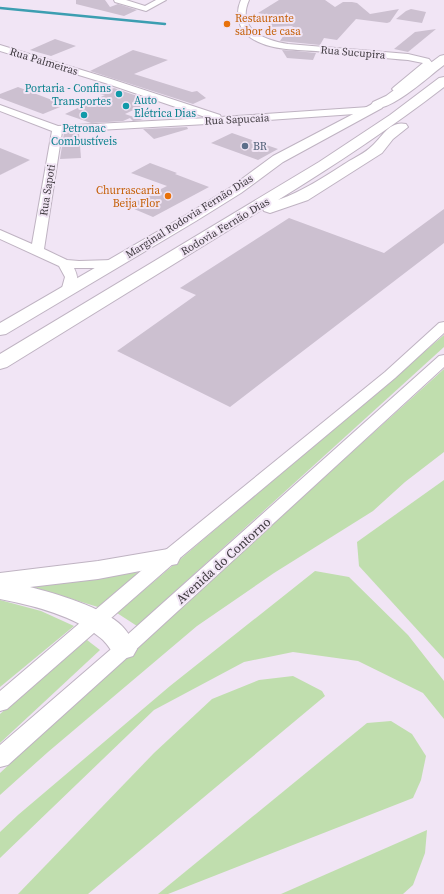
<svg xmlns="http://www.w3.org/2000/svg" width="444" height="894" font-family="'Source Serif 4',serif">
	<rect width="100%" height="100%" fill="#f1e5f5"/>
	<g fill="#c0deae">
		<path d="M444,335V347L137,626L117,613Z"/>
		<path d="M444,369V452L405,482L373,511L274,573L197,626L48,752L0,795V773L113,668Z"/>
		<path d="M444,480V659L359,566L357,542Z"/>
		<path d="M315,571L349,577L408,635L444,681V719L423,693L358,661L293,652L244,662L154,710L0,858V832L18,815L170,686Z"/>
		<path d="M140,572L101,608L30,586Z"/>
		<path d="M0,600L41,611L74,626L0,687Z"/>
		<path d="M87,640L100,650L0,743V714Z"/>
		<path d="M293,676L322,691L325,696L88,894H18L154,753L212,699L259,680Z"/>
		<path d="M391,721L412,734L426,756L421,780L413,798L168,894H158L367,723Z"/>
		<path d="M427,830L425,853L413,885L403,894H281Z"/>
	</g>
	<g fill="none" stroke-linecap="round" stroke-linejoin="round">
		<path stroke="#3c9eb1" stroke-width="2.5" d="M0,8L165,24"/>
	</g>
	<g fill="#ccc0d0">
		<path d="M76,0H105L110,7L118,4L137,10L124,16L76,4Z"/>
		<path d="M279,0H325L335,7L343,2H352L357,3L370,14L399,9L390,22L387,23L356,19L337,40L324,38L320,45L280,41L284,35L293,26L269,27L261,15L263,14L258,13Z"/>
		<path d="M411,9L426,12L422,23L396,19L406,11Z"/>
		<path d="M436,29L408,52L394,49L415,32Z"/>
		<path d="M55,39L76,46L51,56L30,50Z"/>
		<path d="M133,50L168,60L134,74L192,92L197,91L206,98L193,104L90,71Z"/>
		<path d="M282,50L296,51L316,53L313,60L287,58Z"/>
		<path d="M18,87L65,105L43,114L0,98V94Z"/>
		<path d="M114,88L152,101L125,114L143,120L133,121L130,118L123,121L91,123L65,114L105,95L100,94Z"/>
		<path d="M187,127L188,129L154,139L143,129Z"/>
		<path d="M64,133H79L81,158L60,159Z"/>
		<path d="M232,133L252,140L278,149L258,160L211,143Z"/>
		<path d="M0,148L30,160L0,175Z"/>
		<path d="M150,163L177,173L175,174L209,187L153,217L127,206L167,186L131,173Z"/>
		<path d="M444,209V243L230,407L117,351L196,295L180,288L289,218L384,253Z"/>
	</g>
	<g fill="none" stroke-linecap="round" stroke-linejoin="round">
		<g stroke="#bfb3c2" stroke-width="2">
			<g id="minor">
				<path d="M114,0H126L145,6L156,0H166L146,11L115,2Z"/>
				<path d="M241,0H249C236,30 264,40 288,44L408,54L429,59L433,64L400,91H394L392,89L394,87L423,63L408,60C380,58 353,54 325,52C301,49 272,52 251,38C238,30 235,13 241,0Z"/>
				<path d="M0,45L111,79L220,115L221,117L369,107L374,110L369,113L225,123L62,132L44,249L67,260L79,261L113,260L118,261L119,264L118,267L113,268H74C78,276 79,283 74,291H64L62,288L65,277L59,266L0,239V230L32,244L52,131L0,111V105L58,126L208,118L105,83L0,51Z"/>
				<path d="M444,322V333L395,378L174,563L7,709L0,711V691L162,553L385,372L439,323Z"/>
				<path d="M444,355V367L131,654L8,765L0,767V745L117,644L439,356Z"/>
			</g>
		</g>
		<g stroke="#bfb3c2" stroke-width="2">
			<path id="major" d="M378,101L382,102L384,105L382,108L283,162L241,193L196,221L6,334L0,335V323L186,215L231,187L273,156Z"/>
		</g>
		<g stroke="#bfb3c2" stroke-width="2">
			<g id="highway">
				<path d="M444,55V65C429,76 391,112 373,108L371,105L373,102L386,96L440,56Z"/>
				<path d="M444,77V87C391,128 335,165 278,200C303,191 324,177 346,163C354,158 365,153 372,146C382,137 390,120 406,124L408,127L393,139L382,153L308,200L270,213L264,211L263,209L7,367L0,369V354L319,162L390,115L439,78Z"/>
				<path d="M168,549L177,552L180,558L177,564L98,579L30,587C54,593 105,608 122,626C128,632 133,641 137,649L133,656C113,663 115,652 103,640C100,637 96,635 93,632C67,614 31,605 0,599V573L98,561Z"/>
			</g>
		</g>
		<use href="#minor" fill="#fff" fill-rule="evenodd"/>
		<use href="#major" fill="#fff" fill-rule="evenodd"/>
		<use href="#highway" fill="#fff" fill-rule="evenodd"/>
	</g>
	<g fill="#e8710a" stroke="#f1e5f5" stroke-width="1.5">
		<circle cx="227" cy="24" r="4"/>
		<circle cx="168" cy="196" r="4"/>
	</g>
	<g fill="#0f9aa8" stroke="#f1e5f5" stroke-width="1.5">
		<circle cx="119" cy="94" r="4"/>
		<circle cx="126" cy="106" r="4"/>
		<circle cx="84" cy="115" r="4"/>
	</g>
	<circle fill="#5c6f8a" stroke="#f1e5f5" stroke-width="1.5" cx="245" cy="146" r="4"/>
	<g text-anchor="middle" stroke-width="4" stroke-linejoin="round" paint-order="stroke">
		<g font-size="11" fill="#c56008" stroke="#f1e5f5" text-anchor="start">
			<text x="235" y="22">Restaurante<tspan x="235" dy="13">sabor de casa</tspan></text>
			<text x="160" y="194" text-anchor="end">Churrascaria<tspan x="160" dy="13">Beija Flor</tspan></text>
		</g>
		<g font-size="11" fill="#403b41" stroke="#f1e5f5">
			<text transform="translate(353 52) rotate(5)" y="4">Rua Sucupira</text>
			<text transform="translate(44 61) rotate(17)" y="4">Rua Palmeiras</text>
			<text transform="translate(237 119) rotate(-3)" y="4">Rua Sapucaia</text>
			<text transform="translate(47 190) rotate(-81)" y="4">Rua Sapoti</text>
			<text transform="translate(189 216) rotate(-32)" y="4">Marginal Rodovia Fernão Dias</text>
			<text transform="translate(225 226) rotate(-31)" y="4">Rodovia Fernão Dias</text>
		</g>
		<g font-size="11" fill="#0d838f" stroke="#f1e5f5" text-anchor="end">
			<text x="111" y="92">Portaria - Confins<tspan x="111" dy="13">Transportes</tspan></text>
			<text x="134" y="104" text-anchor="start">Auto<tspan x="134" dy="13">Elétrica Dias</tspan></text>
			<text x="84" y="132" text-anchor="middle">Petronac<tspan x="84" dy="13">Combustíveis</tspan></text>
		</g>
		<g font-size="11" fill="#4e5e75" stroke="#f1e5f5" text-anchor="start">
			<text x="253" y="150">BR</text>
		</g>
		<g font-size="13" fill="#403b41" stroke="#f1e5f5">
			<text transform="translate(223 560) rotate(-42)" y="5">Avenida do Contorno</text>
		</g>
	</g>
</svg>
